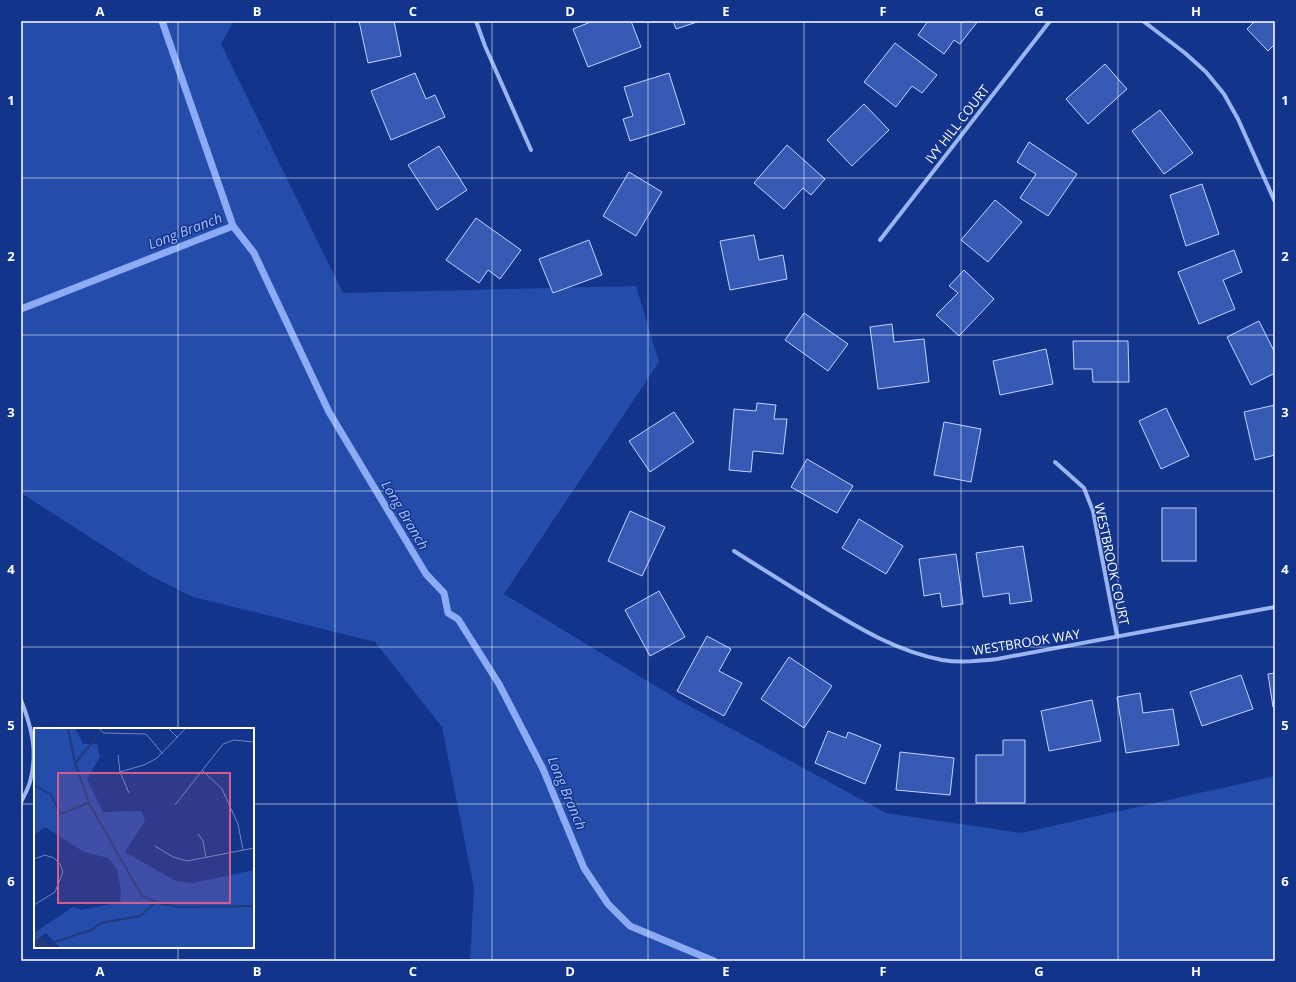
<svg xmlns="http://www.w3.org/2000/svg" width="1296" height="982" font-family="'Open Sans',sans-serif">
	<rect width="100%" height="100%" fill="#13348b"/>
	<path fill="#244cab" d="M21,21H234L221,44L343,293L636,286L659,362L504,594L682,702L886,813L1021,833L1275,776V961H470L474,888L442,727L375,642L193,597L149,575L21,493Z"/>
	<g fill="none" stroke-linecap="round" stroke-linejoin="round">
		<g stroke="#8cabf4" stroke-width="7">
			<path d="M162,21L233,226L254,253L329,412L426,574L444,593L448,613L458,619L499,684L543,769L584,868L608,904L630,926L714,961"/>
			<path d="M21,309L233,226"/>
		</g>
	</g>
	<g fill="#365ab3" stroke="#c1d2fc">
		<path d="M359,21H394L401,56L368,63Z"/>
		<path d="M593,21H631L641,47L588,67L573,29Z"/>
		<path d="M673,21H700L676,29Z"/>
		<path d="M928,21H978L960,44L954,40L944,54L918,35Z"/>
		<path d="M1255,21H1275V44L1268,51L1247,29Z"/>
		<path d="M895,43L937,75L922,93L912,86L896,107L864,82Z"/>
		<path d="M1105,64L1127,89L1088,124L1066,99Z"/>
		<path d="M415,73L426,99L435,95L445,117L391,140L371,91Z"/>
		<path d="M669,73L685,124L630,141L623,119L633,116L624,87Z"/>
		<path d="M864,104L889,130L852,166L827,140Z"/>
		<path d="M1160,110L1193,153L1164,174L1132,131Z"/>
		<path d="M1029,142L1077,174L1048,216L1020,198L1036,174L1017,162Z"/>
		<path d="M787,145L825,179L811,195L803,188L784,209L754,183Z"/>
		<path d="M439,146L467,190L437,210L408,165Z"/>
		<path d="M629,172L662,192L636,236L603,216Z"/>
		<path d="M1202,184L1219,234L1186,246L1170,195Z"/>
		<path d="M995,200L1022,222L988,262L961,240Z"/>
		<path d="M476,218L521,250L500,279L488,270L479,283L446,260Z"/>
		<path d="M754,235L759,260L783,255L787,279L730,290L720,241Z"/>
		<path d="M589,240L602,275L553,293L539,259Z"/>
		<path d="M1234,250L1242,272L1223,280L1235,309L1199,324L1178,272Z"/>
		<path d="M964,270L994,299L959,336L936,315L958,293L949,286Z"/>
		<path d="M804,313L848,344L828,371L785,340Z"/>
		<path d="M1259,321L1275,353V373L1251,385L1227,337Z"/>
		<path d="M892,324L894,342L924,339L929,382L878,389L870,327Z"/>
		<path d="M1073,341H1128L1129,382H1093L1092,369H1074Z"/>
		<path d="M1046,349L1053,384L1000,395L993,361Z"/>
		<path d="M757,403L776,405L774,419H787L783,454L753,451L751,472L729,470L734,409L756,411Z"/>
		<path d="M1275,405V455L1255,460L1244,412Z"/>
		<path d="M1166,408L1189,456L1161,469L1139,421Z"/>
		<path d="M674,412L694,442L650,472L629,441Z"/>
		<path d="M944,422L981,429L971,482L934,475Z"/>
		<path d="M807,459L853,486L837,513L791,487Z"/>
		<rect x="1162" y="508" width="34" height="53"/>
		<path d="M630,511L665,527L642,576L608,561Z"/>
		<path d="M859,519L903,546L886,574L842,548Z"/>
		<path d="M1023,546L1032,601L1010,604L1009,593L983,597L976,553Z"/>
		<path d="M956,554L963,604L942,607L940,593L924,596L919,559Z"/>
		<path d="M659,591L685,637L650,656L625,610Z"/>
		<path d="M707,636L731,649L719,671L742,683L724,716L677,691Z"/>
		<path d="M789,657L832,686L804,728L761,699Z"/>
		<path d="M1275,673V707H1273L1268,674Z"/>
		<path d="M1241,675L1253,709L1202,726L1190,692Z"/>
		<path d="M1140,693L1143,713L1173,709L1179,745L1126,753L1117,697Z"/>
		<path d="M1092,700L1101,741L1049,751L1041,711Z"/>
		<path d="M828,731L846,738L848,732L881,745L865,784L815,763Z"/>
		<path d="M1003,740H1025V803H976V755H1003Z"/>
		<path d="M900,752L954,758L950,795L896,790Z"/>
	</g>
	<g fill="none" stroke-linecap="round" stroke-linejoin="round">
		<g stroke="#9ab3f1" stroke-width="4">
			<path d="M476,21L485,46L531,150"/>
			<path d="M1143,21L1185,53L1206,72L1224,94L1238,119L1275,202"/>
			<path d="M880,240L1050,21"/>
			<path d="M1055,462L1084,488L1093,511L1117,636"/>
			<path d="M734,551C764,570 794,589 824,607C862,630 897,651 942,660C960,663 979,661 997,659L1275,607"/>
			<path d="M21,700C32,728 38,752 30,782C28,789 24,796 21,802"/>
		</g>
	</g>
	<path fill="none" stroke="#fff" stroke-width="1" stroke-opacity="0.55" d="M178,21V729M335,21V961M492,21V961M648,21V961M804,21V961M961,21V961M1118,21V961M21,178H1275M21,335H1275M21,491H1275M21,647H1275M21,804H35M253,804H1275M178,947V961"/>
	<g text-anchor="middle" stroke-width="3" stroke-linejoin="round" paint-order="stroke">
		<g font-size="13" fill="#fff" stroke="#13348b">
			<text transform="translate(957 124) rotate(-52)" y="5">IVY HILL COURT</text>
			<text transform="translate(1112 564) rotate(78)" y="5">WESTBROOK COURT</text>
			<text transform="translate(1026 642) rotate(-9)" y="5">WESTBROOK WAY</text>
		</g>
		<g font-size="14" font-style="italic" fill="#a6bef8" stroke="#13348b">
			<text transform="translate(185 231) rotate(-21)" y="5">Long Branch</text>
			<text transform="translate(405 515) rotate(59)" y="5">Long Branch</text>
			<text transform="translate(567 793) rotate(67)" y="5">Long Branch</text>
		</g>
	</g>
	<g transform="translate(34 728)">
		<rect width="220" height="220" fill="#13348b"/>
		<path d="M3,0H41L49,16H63L66,29L53,51L69,84L108,83L111,93L91,124L142,153L159,155L220,142V220H26L12,205L0,214V205L39,179L48,182L86,174L87,163L83,141L74,130L50,124L11,99L0,107V3Z" fill="#244cab"/>
		<path d="M7,208L16,218L17,220H0V214Z" fill="#213a7c"/>
		<path fill="none" stroke="#213a7c" stroke-width="2" d="M34,0L41,35L55,75L108,168L128,176L145,179L220,178M41,35L64,8M0,57L17,67L27,86L54,75M16,218L21,214L57,202L67,195L106,188L122,174"/>
		<path fill="none" stroke="#7185b9" stroke-width="1" d="M64,0L70,5L112,6L129,26M134,0L144,10M84,27L86,44L95,65M168,42L188,61L204,96L209,122M86,44L110,37L123,30L152,0M141,77L189,16L200,12L220,14M164,106L169,113L172,129M121,118L139,129L153,133L220,120M0,131L11,127L20,130L26,136L29,144L21,164L0,177"/>
		<path fill="#d45d8c" fill-opacity="0.15" stroke="#d45d8c" stroke-width="2" d="M24,45H196V175H24Z"/>
		<rect width="220" height="220" fill="none" stroke="#fff" stroke-width="2"/>
	</g>
	<rect width="1296" height="982" fill="none" stroke="#13348b" stroke-width="44"/>
	<rect x="22" y="22" width="1252" height="938" fill="none" stroke="#fff" stroke-width="1.5"/>
	<g font-size="13" text-anchor="middle" font-weight="bold" fill="#fff">
		<text x="100" y="16">A</text>
		<text x="257" y="16">B</text>
		<text x="413" y="16">C</text>
		<text x="570" y="16">D</text>
		<text x="726" y="16">E</text>
		<text x="883" y="16">F</text>
		<text x="1039" y="16">G</text>
		<text x="1196" y="16">H</text>
		<text x="11" y="105">1</text>
		<text x="1285" y="105">1</text>
		<text x="11" y="261">2</text>
		<text x="1285" y="261">2</text>
		<text x="11" y="417">3</text>
		<text x="1285" y="417">3</text>
		<text x="11" y="574">4</text>
		<text x="1285" y="574">4</text>
		<text x="11" y="730">5</text>
		<text x="1285" y="730">5</text>
		<text x="11" y="886">6</text>
		<text x="1285" y="886">6</text>
		<text x="100" y="976">A</text>
		<text x="257" y="976">B</text>
		<text x="413" y="976">C</text>
		<text x="570" y="976">D</text>
		<text x="726" y="976">E</text>
		<text x="883" y="976">F</text>
		<text x="1039" y="976">G</text>
		<text x="1196" y="976">H</text>
	</g>
</svg>
